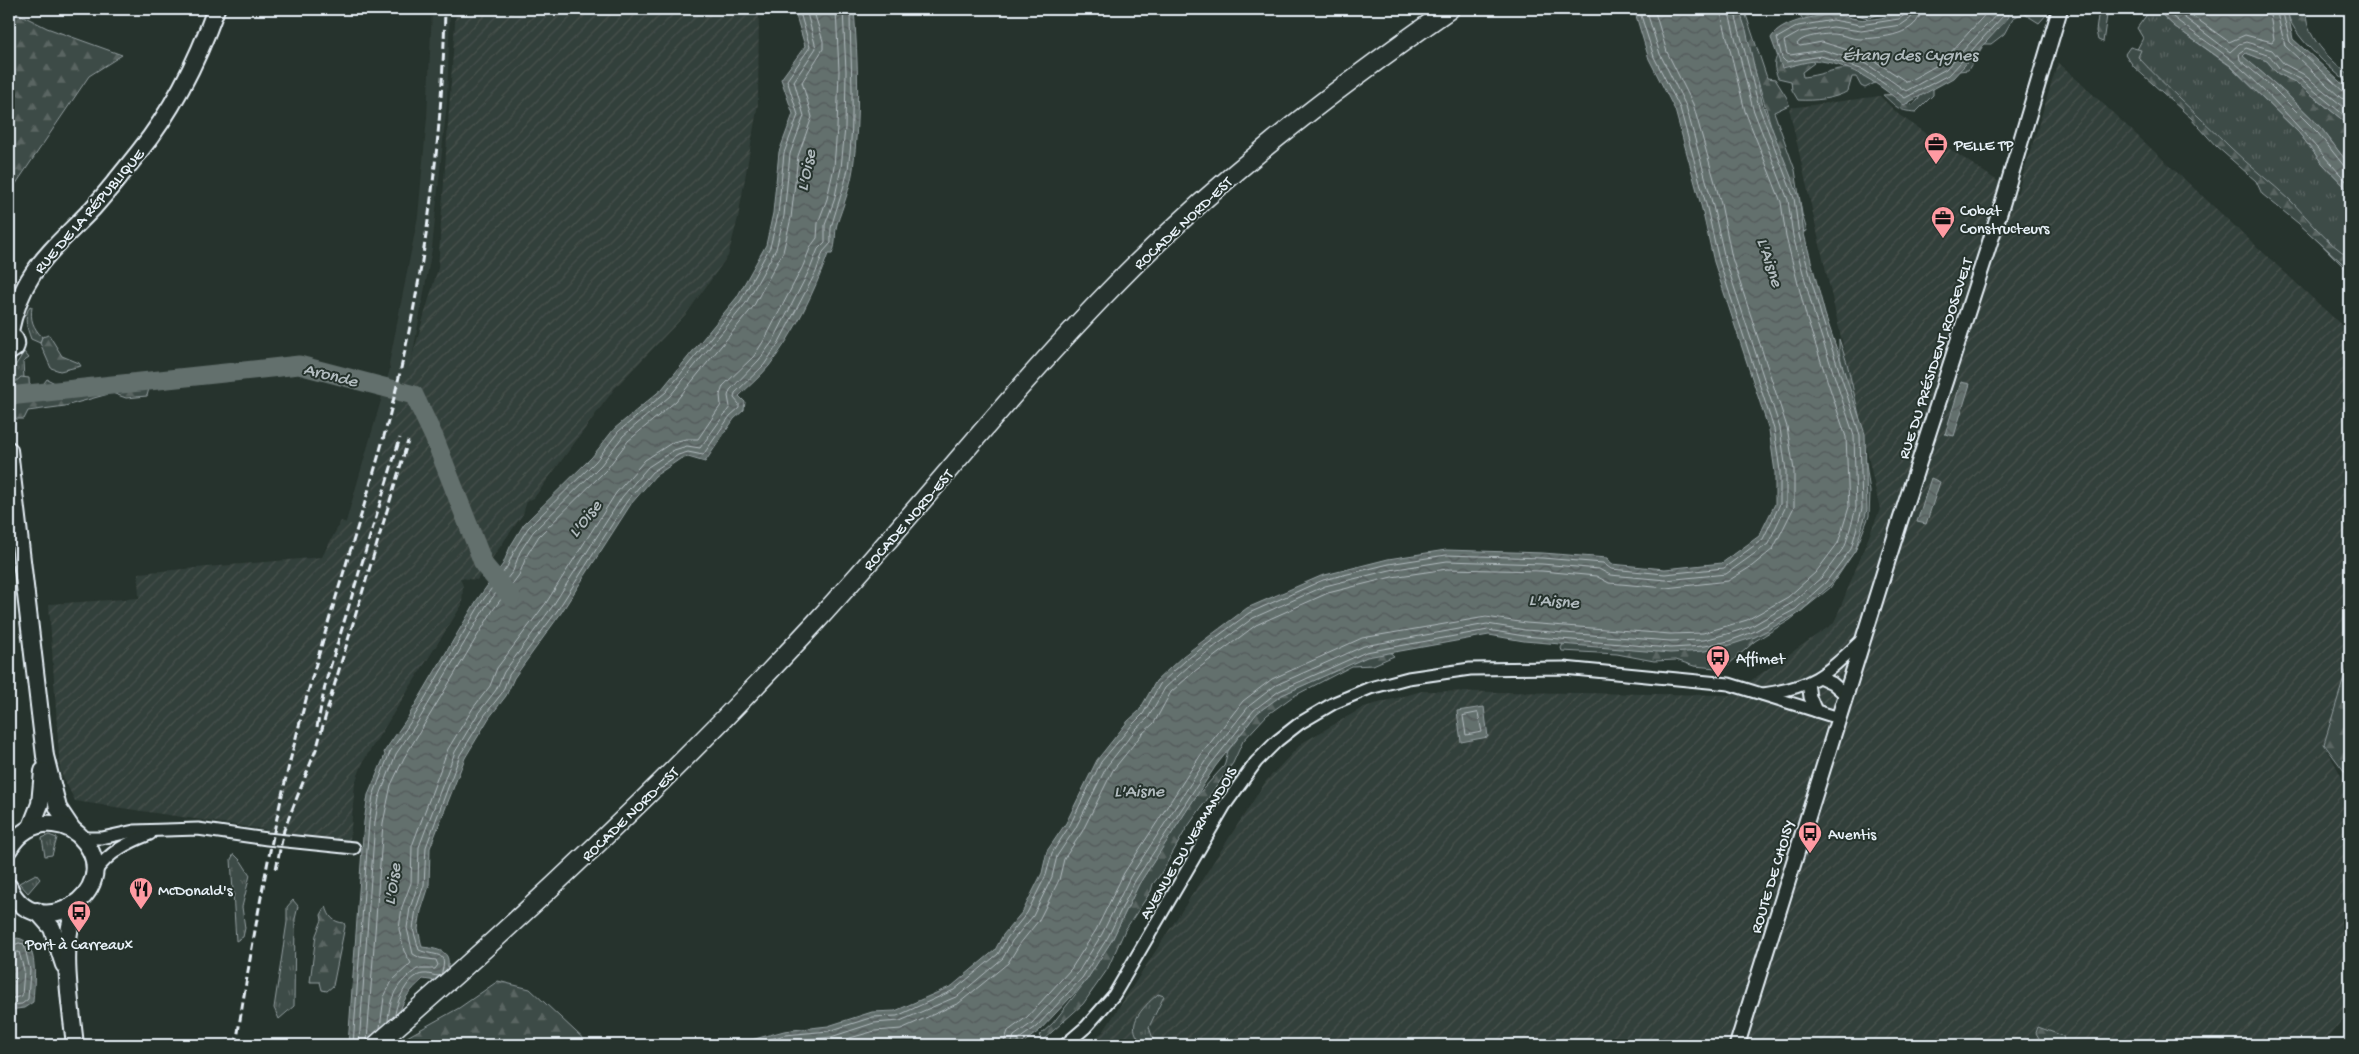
<svg xmlns="http://www.w3.org/2000/svg" width="2359" height="1054" font-family="'Gochi Hand',sans-serif">
	<defs>
		<pattern id="industrial-furrows" width="10" height="10" patternUnits="userSpaceOnUse" patternTransform="scale(1.25)"><rect width="10" height="10" fill="#333f3a"/><path d="M-1 1l2-2M0 10L10 0M9 11l2-2" fill="none" stroke="#47524e"/></pattern>
		<pattern id="grass-tufts" width="24" height="20" patternUnits="userSpaceOnUse" patternTransform="scale(1.25)"><rect width="24" height="20" fill="#3e4b47"/><path d="M3 7l-1-3M5 7V3M7 7l1-3M15 17l-1-3M17 17v-4M19 17l1-3" fill="none" stroke="#5a6562"/></pattern>
		<pattern id="forest-firs" width="22" height="20" patternUnits="userSpaceOnUse" patternTransform="scale(1.25)"><rect width="22" height="20" fill="#3e4b47"/><path d="M5 1l3.5 6h-7zM16 11l3.5 6h-7z" fill="#5a6562"/></pattern>
		<pattern id="water-waves" width="16" height="10" patternUnits="userSpaceOnUse" patternTransform="scale(1.25)"><rect width="16" height="10" fill="#636f6d"/><path d="M0 5q4-4 8 0t8 0" fill="none" stroke="#535a5a"/></pattern>
	</defs>
	<rect width="100%" height="100%" fill="#26332d"/>
	<filter id="ink" filterUnits="userSpaceOnUse"><feTurbulence type="fractalNoise" baseFrequency=".02" numOctaves="2"/><feDisplacementMap in="SourceGraphic" scale="10" xChannelSelector="R" yChannelSelector="G"/><feConvolveMatrix kernelMatrix="1 2 1 2 8 2 1 2 1" color-interpolation-filters="sRGB"/></filter>
	<g filter="url(#ink)">
		<path fill="#333f3a" d="M432,9H450L447,102L432,249L412,358L301,822L293,841L263,838L299,685L390,369L389,364L418,216L427,117Z"/>
		<g fill="url(#industrial-furrows)">
			<path d="M456,9H759L758,104L738,218L728,256L687,313L615,388L534,498L527,501L523,514L477,580L460,578L463,586L462,605L364,760L355,783L350,840L347,841L289,833L75,801L60,771L49,604L139,598L138,573L322,557L341,521L362,528L438,268Z"/>
			<path d="M2058,62L2350,333V658L2324,744L2350,792V1010L2322,1045H1084L1103,1032L1266,781L1302,743L1364,707L1422,691L1730,695L1834,623L1880,509L1789,108L1880,96L1899,115L2017,194Z"/>
		</g>
		<g fill="url(#grass-tufts)" stroke="#939ea0">
			<path d="M2151,9H2156L2174,26L2230,66L2299,133L2322,163L2350,192V273L2133,57L2143,38L2137,28Z"/>
			<path d="M30,306L32,307C30,320 33,327 42,337L40,343L31,339C27,328 23,317 30,306Z"/>
			<path d="M24,352L29,358L23,362L24,378L14,383L15,366Z"/>
			<path d="M49,835L57,838L52,855L45,856L42,838Z"/>
			<path d="M234,854L241,861L250,875L242,907L245,928L243,937L236,941L231,859Z"/>
			<path d="M36,874L40,879L28,893L19,883Z"/>
			<path d="M293,900L298,906L295,919L294,1006L279,1019L274,1008L287,922V907Z"/>
			<path d="M1158,994L1164,996L1149,1027L1154,1042L1146,1045C1121,1028 1142,1008 1158,994Z"/>
		</g>
		<g fill="url(#forest-firs)" stroke="#939ea0">
			<path d="M9,9L47,28L122,55L89,76L9,194Z"/>
			<path d="M1737,9H1744L1767,78L1775,79L1787,98L1789,105L1774,112L1795,170L1802,214L1807,231L1802,232Z"/>
			<path d="M1800,9H1836L1805,23L1799,13Z"/>
			<path d="M1852,9H1895L1868,18L1850,13Z"/>
			<path d="M1995,9H2048V13L2039,23L2023,13L2013,18L2004,34L1991,44H1984L1968,70L1959,71L1948,77Z"/>
			<path d="M2099,9H2108L2103,42L2098,40L2096,31Z"/>
			<path d="M2287,9H2307C2301,34 2333,62 2350,76V85C2331,68 2289,35 2287,9Z"/>
			<path d="M2130,47L2141,50L2138,57C2168,89 2200,117 2230,147C2249,166 2271,182 2290,200C2310,220 2326,243 2350,257V270L2298,223L2262,194L2256,181L2216,146L2191,118L2134,67L2125,54Z"/>
			<path d="M2246,53L2267,61L2277,73L2297,83L2350,126V165C2339,153 2331,140 2321,128C2297,102 2270,79 2242,56Z"/>
			<path d="M1778,54L1808,58L1814,63L1802,72L1803,77C1837,73 1838,61 1874,76L1875,83L1865,88L1861,86L1856,77H1852L1848,91C1835,99 1814,101 1798,100L1792,90L1791,81L1778,78C1774,68 1773,64 1778,54Z"/>
			<path d="M1924,87L1933,89V95L1916,112C1897,111 1896,106 1883,95L1897,94L1906,103L1912,105L1918,100Z"/>
			<path d="M49,335L62,356L79,363L81,366L60,371L51,368L40,343L42,337Z"/>
			<path d="M1839,339L1847,363L1859,415L1870,492L1869,516L1856,549L1830,588L1790,620L1755,641L1728,665L1716,668L1694,666L1676,660L1654,661L1617,654L1562,651L1561,648L1565,640L1692,647L1851,401L1839,352Z"/>
			<path d="M143,374L151,381L147,396L126,398L112,393L65,406L28,411L24,419H16L13,412L14,383L21,377L29,378L30,398C37,401 39,398 44,392V383L47,379L59,385V396L75,394L110,378Z"/>
			<path d="M1385,648L1394,656L1373,665L1352,666L1292,697L1267,715L1243,741L1233,763L1186,829L1160,875L1153,884L1151,891L1125,930L1107,970L1083,1004L1043,1040L1039,1036L1053,1023L1086,981L1112,940L1139,884L1194,799L1224,766L1228,751L1257,713L1282,695Z"/>
			<path d="M2350,658V779L2324,744Z"/>
			<path d="M326,906C329,917 333,922 344,923L345,926L333,986L327,991L322,990L320,982H310L316,935L322,920L321,915Z"/>
			<path d="M498,981L530,989L590,1045H397L398,1042L459,1008Z"/>
			<path d="M2038,1027L2063,1036L2065,1045H2039V1038L2036,1033Z"/>
		</g>
		<g fill="url(#water-waves)" stroke="#98a3a5">
			<path d="M794,9H854C858,61 860,117 853,169C850,189 843,206 837,224C834,235 837,242 832,254H828C814,293 794,334 769,366C760,377 748,387 739,396L745,402L744,410L734,419L705,462L688,457L680,459L655,476L631,504L561,613L514,678L506,696L489,718L465,758L430,848L429,886L421,911L418,929L422,947C450,950 453,956 443,982L423,979C396,1003 400,1012 397,1045H348L364,822L368,795L385,755L384,752L408,717L477,600L503,564L510,547L524,524L592,457L614,429L662,389L737,297L766,245L773,213L779,152L793,114L781,79L805,46Z"/>
			<path d="M1634,9H1739L1746,30L1763,106L1799,197L1804,234L1825,314L1865,434L1867,510L1855,551L1830,585L1799,613L1755,637L1730,645L1705,651L1670,653L1524,641L1489,635L1367,657L1282,695L1257,713L1215,767L1139,884L1112,940L1086,981L1039,1031L1020,1045H733L784,1031L828,1026L872,1012L895,1011L952,986L995,950L1003,935L1023,911L1042,873L1047,851L1066,823L1097,760L1128,721L1139,711L1156,681L1183,656L1247,608L1321,576L1388,559L1446,550L1543,553L1607,558L1611,564L1665,569L1722,563L1759,536L1775,504V472L1769,430L1714,262L1702,209L1675,110L1649,59Z"/>
			<path d="M1904,9H2008L2009,17L1953,78L1904,105C1879,84 1853,66 1821,61C1809,60 1793,66 1782,68L1771,38C1780,22 1816,15 1834,15C1841,15 1849,18 1857,19C1870,21 1894,17 1904,9Z"/>
			<path d="M2156,9H2287L2293,39L2350,91V126L2297,83L2277,73L2267,61L2246,53L2243,56C2269,79 2297,102 2321,128C2331,140 2339,153 2350,165V192L2322,163L2299,133L2231,66L2174,26Z"/>
			<path d="M1961,382L1970,384L1954,436L1945,434Z"/>
			<path d="M1931,478L1940,482L1926,524L1917,522Z"/>
			<path d="M1484,707L1488,737L1461,742L1457,711Z"/>
			<path d="M17,938C40,940 34,985 33,1002L24,1008L9,1010V943Z"/>
		</g>
		<g fill="none" stroke-linecap="round" stroke-linejoin="round">
			<g stroke="#b3bdc0" stroke-width="1">
				<path d="M1907,9L1906,14L1899,19L1860,25L1833,20L1798,26L1777,38L1782,58L1786,62L1821,56L1864,70L1905,98L1950,74L2003,16V9"/>
				<path d="M1913,9L1911,18L1901,25L1861,31L1833,27L1800,32L1784,41L1787,54L1790,55L1823,50L1867,64L1906,91L1946,69L1997,14V9"/>
				<path d="M1921,9C1920,35 1881,38 1860,39C1851,39 1842,34 1833,34C1824,34 1801,36 1797,44L1800,46L1822,42L1867,56L1907,82L1941,63L1990,9"/>
				<path d="M2164,9C2185,29 2211,43 2234,62C2277,99 2312,144 2350,185"/>
				<path d="M2173,9L2230,52L2239,44L2246,42L2272,50L2284,64L2303,74L2350,112"/>
				<path d="M2183,9L2229,42L2245,35L2272,42L2274,39L2269,9"/>
				<path d="M2276,9L2285,46L2341,98L2350,101"/>
				<path d="M2282,9L2290,42L2345,93L2350,95"/>
				<path d="M2350,120L2300,79L2280,69L2270,56L2246,48L2239,53L2240,60L2271,86L2318,133L2344,166L2350,168"/>
				<path d="M1478,713L1482,732L1466,735L1463,716Z"/>
				<path d="M9,947L19,943L24,944L30,970L28,999L22,1004L9,1005"/>
				<path d="M9,953L19,952L24,970L22,996L9,999"/>
				<path d="M441,975C450,949 434,957 419,950L413,929L416,909L424,885L426,847L460,755L484,716L502,693L509,675L557,611L627,501L652,472L678,455L688,452L703,455L730,416L739,408V404L734,398L735,393L764,365L778,344L816,272L823,252L831,243C831,237 830,230 832,224C837,206 844,189 848,169C856,116 850,62 850,9"/>
				<path d="M395,1015C396,1002 408,975 423,974C428,973 434,976 439,976"/>
				<path d="M388,1021C390,996 396,984 417,969H435L438,965L436,960L420,958L413,954L407,928L410,908L418,884L419,847L455,752L479,712L496,690L504,672L552,607L622,497L648,467L674,450L687,446L700,448L730,407L728,396L730,390L759,360L773,341L810,269L818,249L825,242V225L834,201L841,168L845,128L846,71L843,9"/>
				<path d="M380,1028L384,997L392,981L411,963L404,951L399,929L402,907L411,883L412,846L448,749L473,708L490,686L497,668L546,603L616,493L645,460L673,442L686,439H698L721,405L720,395L723,386L754,356L766,337L803,266L811,246L817,238L818,223L827,199L834,167L837,128L839,71L836,9"/>
				<path d="M367,1041L383,823L391,785L404,758L493,610L519,575L527,555L539,536L606,470L628,441L676,401L753,307L783,252L791,218L798,156L812,117L802,82L823,49V41L813,9"/>
				<path d="M353,1045L369,822L373,796L390,752L412,720L481,603L507,567L515,549L528,528L596,461L618,432L666,392L741,300L770,247L778,215L784,153L798,115L787,80L810,47L799,9"/>
				<path d="M359,1045L375,822L379,798L396,754L417,723L486,606L513,571L520,552L533,532L601,465L623,436L670,396L746,303L776,249L784,216L790,154L804,116L794,81L816,48L806,9"/>
				<path d="M750,1045L785,1035L829,1031L873,1017L897,1016L954,990L998,954L1007,938L1027,913L1046,875L1052,853L1070,825L1101,762L1132,725L1143,714L1160,684L1186,660L1249,613L1323,580L1389,564L1446,555L1542,558L1603,563L1611,569L1665,574L1724,568L1763,539L1780,504V471L1774,429L1719,261L1707,208L1680,108L1654,57L1639,9"/>
				<path d="M773,1045L786,1042L831,1037L874,1023L900,1021L958,996L1003,958L1012,941L1033,916L1052,877L1057,856L1075,829L1107,766L1136,729L1148,718L1165,688L1190,665L1253,618L1325,586L1390,570L1447,561L1542,564L1599,569L1610,575L1666,580L1726,574L1768,544L1786,506V471L1780,428L1725,259L1713,206L1686,106L1660,54L1646,9"/>
				<path d="M825,1045L875,1031L901,1029L959,1003L1008,963L1019,945L1039,920L1059,880L1064,859L1082,832L1113,770L1142,734L1154,723L1171,692L1195,671L1256,625L1328,593L1392,577L1447,569L1542,571L1596,576L1609,583L1666,588L1728,581L1752,566L1773,549L1794,507V470L1787,427L1732,258L1721,204L1693,104L1667,52L1654,9"/>
				<path d="M1003,1045L1008,1031L1027,1017L1071,969L1096,930L1124,873L1200,756L1243,701L1272,679L1362,638L1486,617L1526,623L1670,634L1703,633L1747,620L1788,597L1816,572L1838,543L1849,507L1846,437L1807,319L1786,237L1781,202L1745,111L1720,9"/>
				<path d="M1011,1045L1014,1036L1032,1023L1077,974L1102,934L1130,877L1206,760L1249,706L1276,685L1364,646L1487,624L1525,630L1670,641L1704,640L1727,634L1750,627L1792,603L1822,577L1845,546L1856,508L1854,436L1815,317L1793,236L1788,200L1753,109L1728,9"/>
				<path d="M1017,1045L1019,1039L1036,1027L1082,978L1108,937L1135,881L1211,764L1254,710L1279,691L1366,652L1488,630L1524,636L1670,648L1705,646L1729,641L1753,632L1796,609L1826,582L1851,549L1862,509L1860,435L1821,315L1799,235L1794,198L1759,107L1734,9"/>
			</g>
			<path stroke="#636f6d" stroke-width="19" d="M9,396L299,365L414,395L434,437L484,565L511,597"/>
			<g stroke="#e8f1f8" stroke-width="15">
				<g id="minor">
					<path d="M1819,677L1832,683L1846,695"/>
					<path d="M1808,683L1810,697L1816,711"/>
					<path d="M1763,694C1815,687 1827,673 1864,638"/>
					<path d="M82,838H102L134,831L198,829L267,839L354,848"/>
					<path d="M95,872C109,852 127,843 150,834"/>
					<path d="M1065,1045L1086,1027L1114,995L1225,805L1256,762L1277,741L1300,723L1334,703L1370,688L1408,678L1470,669L1564,668L1729,684L1839,718"/>
				</g>
			</g>
			<g stroke="#e8f1f8" stroke-width="18">
				<path id="tertiary" d="M1737,1045L1900,521L2001,208L2060,9"/>
			</g>
			<g stroke="#e8f1f8" stroke-width="20">
				<g id="secondary">
					<path d="M9,335C22,270 51,252 93,208C109,190 124,171 139,152C173,110 198,59 216,9"/>
					<path d="M9,335C15,337 18,342 15,348L9,352"/>
					<path d="M9,450L45,756L58,808L72,829"/>
					<path d="M31,827L40,804L43,771"/>
					<path d="M9,849C18,833 34,822 53,824C66,825 77,831 85,842C124,893 35,947 9,887"/>
					<path d="M37,911L52,928L64,965"/>
					<path d="M75,1045C71,1005 58,940 78,903"/>
				</g>
			</g>
			<g stroke="#e8f1f8" stroke-width="21">
				<path id="primary" d="M376,1045C530,912 677,772 815,623C915,514 1006,397 1109,291C1212,184 1329,93 1450,9"/>
			</g>
			<use href="#minor" stroke="#26332d" stroke-width="11"/>
			<use href="#tertiary" stroke="#26332d" stroke-width="14"/>
			<use href="#secondary" stroke="#26332d" stroke-width="16"/>
			<use href="#primary" stroke="#26332d" stroke-width="18"/>
			<g stroke="#e8f1f8" stroke-width="3" stroke-dasharray="8 4" stroke-linecap="butt">
				<path d="M317,727L326,681L400,438"/>
				<path d="M276,869L284,830L317,747L332,693L408,441"/>
				<path d="M236,1045C253,938 271,831 299,726C325,625 360,526 387,425C423,289 442,149 445,9"/>
			</g>
		</g>
	</g>
	<defs>
		<g id="office-pin" transform="scale(1.25)"><path d="M0 17L-7.5 6A9.5 9.5 0 1 1 7.5 6Z" fill="#ff9aa2" stroke="#26332d"/><path d="M-6-3h4V-5.5h4V-3h4V5H-6ZM-1-4.5V-3h2v-1.5ZM-6 0V1H6V0Z" fill="#111"/></g>
		<g id="bus-pin" transform="scale(1.25)"><path d="M0 17L-7.5 6A9.5 9.5 0 1 1 7.5 6Z" fill="#ff9aa2" stroke="#26332d"/><path d="M-5-6H5V4H4V6H2V4H-2V6H-4V4H-5ZM-3.5-4V0h7V-4ZM-3.5 1.2v1.5H-2V1.2ZM2 1.2v1.5H3.5V1.2Z" fill="#111"/></g>
		<g id="restaurant-pin" transform="scale(1.25)"><path d="M0 17L-7.5 6A9.5 9.5 0 1 1 7.5 6Z" fill="#ff9aa2" stroke="#26332d"/><path d="M-5-6h1v4h1v-4h1v4h1v-4h1v5L-1.5 .5V6h-2V.5L-5-1ZM5-6V6H3V1.5H1.5Q1.5-4 5-6Z" fill="#111"/></g>
	</defs>
	<g fill-rule="evenodd">
		<use href="#office-pin" x="1936" y="144"/>
		<use href="#office-pin" x="1943" y="218"/>
		<use href="#bus-pin" x="1718" y="657"/>
		<use href="#bus-pin" x="1810" y="833"/>
		<use href="#restaurant-pin" x="141" y="889"/>
		<use href="#bus-pin" x="79" y="912"/>
	</g>
	<g text-anchor="middle" stroke-width="4" stroke-linejoin="round" paint-order="stroke">
		<g font-size="16" fill="#e8f1f8" stroke="#26332d" text-anchor="start">
			<text x="1954" y="150">PELLE TP</text>
			<text x="1960" y="215">Cobat<tspan x="1960" dy="18">Constructeurs</tspan></text>
			<text x="1736" y="663">Affimet</text>
			<text x="1828" y="839">Aventis</text>
			<text x="158" y="895">McDonald's</text>
			<text x="79" y="949" text-anchor="middle">Port à Carreaux</text>
		</g>
		<g font-size="16" fill="#e8f1f8" stroke="#26332d">
			<text transform="translate(88 210) rotate(-49)" y="6">RUE DE LA RÉPUBLIQUE</text>
			<text transform="translate(1182 222) rotate(-43)" y="6">ROCADE NORD-EST</text>
			<text transform="translate(1934 358) rotate(-72)" y="6">RUE DU PRÉSIDENT ROOSEVELT</text>
			<text transform="translate(907 519) rotate(-49)" y="6">ROCADE NORD-EST</text>
			<text transform="translate(629 813) rotate(-44)" y="6">ROCADE NORD-EST</text>
			<text transform="translate(1187 842) rotate(-59)" y="6">AVENUE DU VERMANDOIS</text>
			<text transform="translate(1771 876) rotate(-73)" y="6">ROUTE DE CHOISY</text>
		</g>
		<g font-size="18" font-style="italic" fill="#b3bdc0" stroke="#26332d">
			<text x="1910" y="60">Étang des Cygnes</text>
			<text transform="translate(805 170) rotate(-78)" y="6">L'Oise</text>
			<text transform="translate(1771 262) rotate(72)" y="6">L'Aisne</text>
			<text transform="translate(331 374) rotate(14)" y="6">Aronde</text>
			<text transform="translate(584 518) rotate(-51)" y="6">L'Oise</text>
			<text transform="translate(1554 600) rotate(4)" y="6">L'Aisne</text>
			<text x="1139" y="796">L'Aisne</text>
			<text transform="translate(391 884) rotate(-81)" y="6">L'Oise</text>
		</g>
	</g>
	<rect width="2359" height="1054" fill="none" stroke="#26332d" stroke-width="30"/>
	<rect x="15" y="15" width="2329" height="1024" fill="none" stroke="#e8f1f8" stroke-width="2" filter="url(#ink)"/>
</svg>
